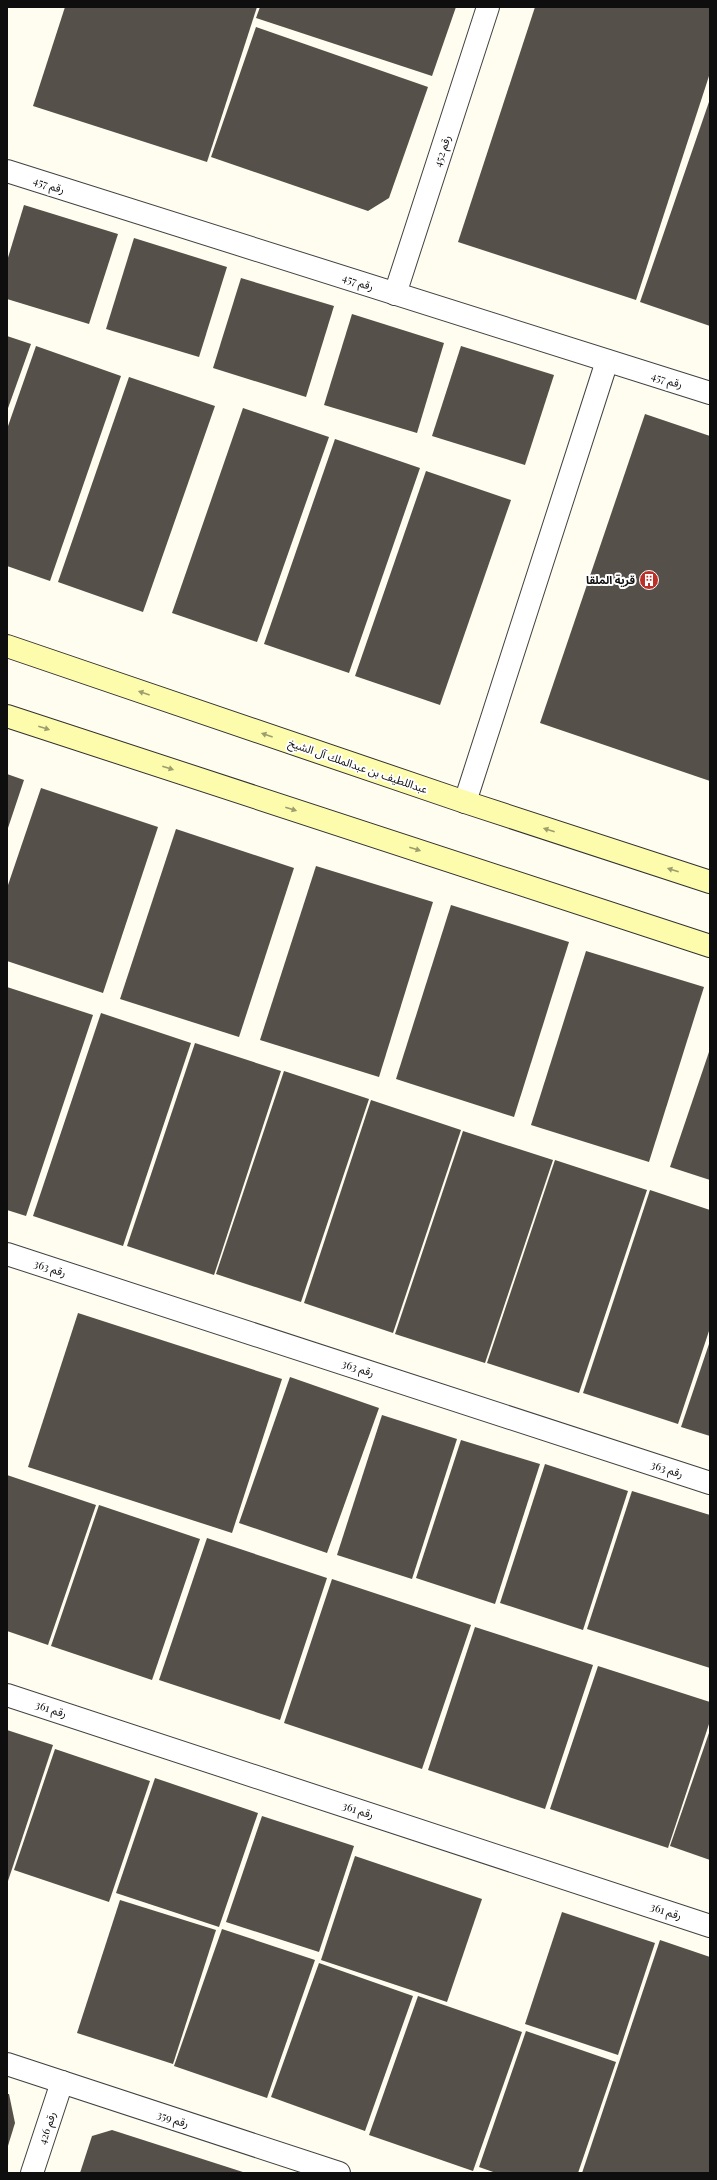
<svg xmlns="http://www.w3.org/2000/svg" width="717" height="2180" font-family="'Playfair Display','Noto Sans Arabic',serif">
	<rect width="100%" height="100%" fill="#fffdef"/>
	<g fill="#56504a">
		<path d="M65,7H257L207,162L33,106Z"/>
		<path d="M260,7H456L432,76L256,18Z"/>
		<path d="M535,7H710V73L636,300L458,242Z"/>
		<path d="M256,27L428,87L389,198L368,211L211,157Z"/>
		<path d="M710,99V326L640,302Z"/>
		<path d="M24,205L118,234L89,324L7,299V261Z"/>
		<path d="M134,238L227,267L199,357L106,329Z"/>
		<path d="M241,278L334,306L306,397L213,368Z"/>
		<path d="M352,314L444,343L417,433L324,405Z"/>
		<path d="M7,336L31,344L7,411Z"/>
		<path d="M36,346L121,376L50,581L7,566V429Z"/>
		<path d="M461,346L554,375L525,465L432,436Z"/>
		<path d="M129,377L215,406L143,612L58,582Z"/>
		<path d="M243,408L329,437L257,642L172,613Z"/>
		<path d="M645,414L710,436V781L540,723Z"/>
		<path d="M335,439L420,468L349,673L264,644Z"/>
		<path d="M426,471L511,500L440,705L355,676Z"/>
		<path d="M7,774L24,780L7,831Z"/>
		<path d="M41,788L158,827L103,993L7,961V888Z"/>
		<path d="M176,829L294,868L239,1037L120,999Z"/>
		<path d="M316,866L433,902L379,1077L260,1040Z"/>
		<path d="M451,905L569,942L514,1117L396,1079Z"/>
		<path d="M586,951L704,987L649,1162L531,1125Z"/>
		<path d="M7,987L93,1015L26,1216L7,1210Z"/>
		<path d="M101,1013L191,1043L123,1246L33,1216Z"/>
		<path d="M195,1043L281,1071L214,1275L127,1246Z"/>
		<path d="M710,1049V1180L670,1167Z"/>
		<path d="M284,1071L369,1099L301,1302L216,1274Z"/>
		<path d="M371,1100L461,1130L393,1333L304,1303Z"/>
		<path d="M463,1131L553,1160L485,1363L395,1334Z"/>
		<path d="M555,1160L647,1190L579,1393L487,1363Z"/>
		<path d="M650,1190L710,1210V1328L678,1424L583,1393Z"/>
		<path d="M78,1313L282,1379L232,1533L28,1467Z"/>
		<path d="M710,1341V1436L681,1427Z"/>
		<path d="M290,1377L379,1408L327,1553L239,1523Z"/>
		<path d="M382,1415L457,1439L412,1579L337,1555Z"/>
		<path d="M461,1440L540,1464L495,1604L416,1578Z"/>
		<path d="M545,1464L628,1491L583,1630L500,1603Z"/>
		<path d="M7,1475L96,1505L48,1645L7,1631Z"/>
		<path d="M632,1491L710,1515V1668L587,1629Z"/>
		<path d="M99,1505L200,1539L152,1680L51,1646Z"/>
		<path d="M207,1538L327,1578L280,1720L159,1680Z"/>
		<path d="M332,1579L471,1625L422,1769L284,1723Z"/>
		<path d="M475,1627L593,1665L545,1809L428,1770Z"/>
		<path d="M598,1666L710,1702V1721L668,1848L550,1809Z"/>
		<path d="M7,1730L53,1745L7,1884Z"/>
		<path d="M710,1730V1860L670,1846Z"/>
		<path d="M55,1749L150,1781L109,1902L14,1870Z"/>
		<path d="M155,1778L258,1813L219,1927L116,1893Z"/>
		<path d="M262,1816L354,1846L319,1952L226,1922Z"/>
		<path d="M355,1856L482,1899L447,2002L321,1960Z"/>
		<path d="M120,1900L216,1930L173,2064L77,2033Z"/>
		<path d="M562,1912L655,1943L618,2055L525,2024Z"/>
		<path d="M222,1929L315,1960L267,2098L174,2066Z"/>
		<path d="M660,1940L710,1957V2173H582Z"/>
		<path d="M319,1963L413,1996L365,2131L271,2097Z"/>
		<path d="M418,1996L522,2032L473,2171L369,2135Z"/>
		<path d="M526,2031L616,2062L578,2173H496L479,2167Z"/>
		<path d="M7,2094H9L15,2123L7,2149Z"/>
		<path d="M112,2130L246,2173H80L92,2136Z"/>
	</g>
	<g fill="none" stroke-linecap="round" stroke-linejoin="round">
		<g stroke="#414141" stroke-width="24">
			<g id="street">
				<path d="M7,171L710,393"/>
				<path d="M395,294L488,7"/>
				<path d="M465,802L607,361"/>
				<path d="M7,1254L710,1483"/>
				<path d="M7,1695L710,1926"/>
				<path d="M7,2064L339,2173"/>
				<path d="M32,2173L62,2082"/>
			</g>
		</g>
		<g stroke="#303030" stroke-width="24">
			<g id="secondary">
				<path d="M7,646L465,802L710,882"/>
				<path d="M7,716L710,946"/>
			</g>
		</g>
		<use href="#street" stroke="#fff" stroke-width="22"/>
		<use href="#secondary" stroke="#fdfcac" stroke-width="22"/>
	</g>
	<defs><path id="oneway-solid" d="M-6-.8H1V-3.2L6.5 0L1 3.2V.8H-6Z"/></defs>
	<g fill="#9d9d6d">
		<use href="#oneway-solid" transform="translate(144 693) rotate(-161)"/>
		<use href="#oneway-solid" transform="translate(44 728) rotate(18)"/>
		<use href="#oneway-solid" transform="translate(267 735) rotate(-161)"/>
		<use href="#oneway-solid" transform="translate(168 768) rotate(18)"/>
		<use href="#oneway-solid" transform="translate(291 809) rotate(18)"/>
		<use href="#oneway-solid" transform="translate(549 830) rotate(-162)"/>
		<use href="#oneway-solid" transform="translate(415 849) rotate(18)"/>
		<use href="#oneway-solid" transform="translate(673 870) rotate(-162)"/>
	</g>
	<defs>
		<g id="building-disc" transform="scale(1)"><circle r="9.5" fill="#bb3028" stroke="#fff"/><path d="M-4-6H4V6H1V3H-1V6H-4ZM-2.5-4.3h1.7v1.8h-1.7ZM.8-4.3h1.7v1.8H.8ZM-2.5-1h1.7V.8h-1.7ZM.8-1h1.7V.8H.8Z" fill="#fff"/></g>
	</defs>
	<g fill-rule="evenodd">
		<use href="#building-disc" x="649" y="580"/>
	</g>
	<g text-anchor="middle" stroke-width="4" stroke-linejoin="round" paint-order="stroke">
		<g font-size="11" fill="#0e0e0e" stroke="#fff">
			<text transform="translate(442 151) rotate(-72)" y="4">رقم 452</text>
			<text transform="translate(49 185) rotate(18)" y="4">رقم 457</text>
			<text transform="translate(358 282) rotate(18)" y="4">رقم 457</text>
			<text transform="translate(667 380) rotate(17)" y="4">رقم 457</text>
			<text transform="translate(358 766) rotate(19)" y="4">عبداللطيف بن عبدالملك آل الشيخ</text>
			<text transform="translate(50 1268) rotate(18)" y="4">رقم 363</text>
			<text transform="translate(358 1368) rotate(18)" y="4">رقم 363</text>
			<text transform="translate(667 1469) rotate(18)" y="4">رقم 363</text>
			<text transform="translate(51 1709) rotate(18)" y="4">رقم 361</text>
			<text transform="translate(358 1810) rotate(18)" y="4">رقم 361</text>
			<text transform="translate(666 1911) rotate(18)" y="4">رقم 361</text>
			<text transform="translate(173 2119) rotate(18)" y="4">رقم 359</text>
			<text transform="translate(47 2128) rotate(-72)" y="4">رقم 426</text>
		</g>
		<g font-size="11" font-weight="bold" fill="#0e0e0e" stroke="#fff" text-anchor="end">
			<text x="635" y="584">قرية الملقا</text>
		</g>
	</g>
	<rect width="717" height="2180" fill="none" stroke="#0e0e0e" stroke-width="16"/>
</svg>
